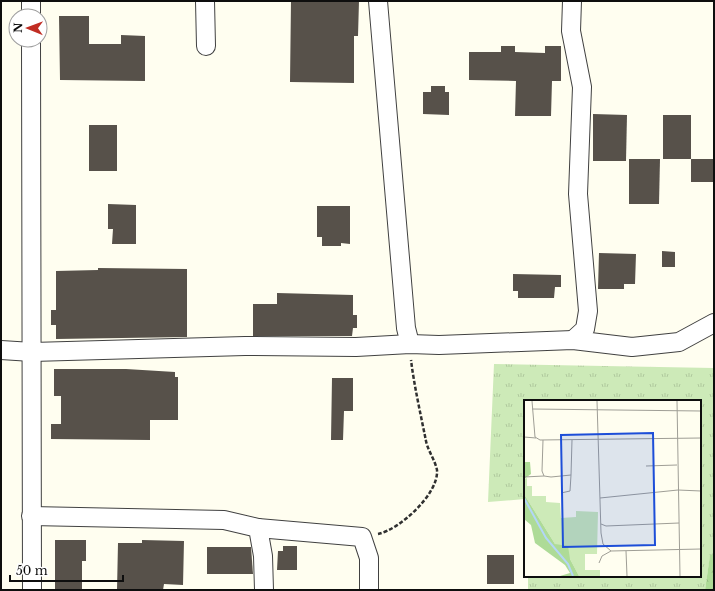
<svg xmlns="http://www.w3.org/2000/svg" width="715" height="591" font-family="'Libre Baskerville',serif">
	<defs>
		<pattern id="grass-tufts" width="24" height="20" patternUnits="userSpaceOnUse"><rect width="24" height="20" fill="#cdeab8"/><path d="M3 7l-1-3M5 7V3M7 7l1-3M15 17l-1-3M17 17v-4M19 17l1-3" fill="none" stroke="#afc89d"/></pattern>
		<pattern id="forest-crowns" width="20" height="18" patternUnits="userSpaceOnUse"><rect width="20" height="18" fill="#aedb97"/><path d="M2 6a3 3 0 1 1 6 0M12 15a3 3 0 1 1 6 0" fill="none" stroke="#94bb81"/></pattern>
	</defs>
	<rect width="100%" height="100%" fill="#fffef0"/>
	<path fill="url(#grass-tufts)" d="M494,364L714,368V554L710,556L705,590H528V576H700V401H525V499L488,502Z"/>
	<path fill="url(#forest-crowns)" d="M714,554V590H705L710,555Z"/>
	<g fill="#57514a">
		<path d="M291,1H359L358,36H354V83L290,82Z"/>
		<path d="M59,16H89V44H121V35L145,36V81L60,80Z"/>
		<path d="M501,46H515V52L545,53V46H561V81H552L551,116H515L516,81L469,80V52H501Z"/>
		<path d="M431,86H445V92H449V115L423,114V92H431Z"/>
		<path d="M593,114L627,115L626,161H593Z"/>
		<rect x="663" y="115" width="28" height="44"/>
		<rect x="89" y="125" width="28" height="46"/>
		<path d="M629,159H660L659,204H629Z"/>
		<rect x="691" y="159" width="23" height="23"/>
		<path d="M108,204L136,205V244H112L113,229H108Z"/>
		<path d="M317,206H350V244L341,243V246H322V237H317Z"/>
		<path d="M662,251L675,252V267H662Z"/>
		<path d="M599,253L636,254L635,284H624V289H598Z"/>
		<path d="M98,268L187,269V337L56,339V325H51V310H56V271L98,270Z"/>
		<path d="M513,274L561,275V287H555L554,298H518V291H513Z"/>
		<path d="M277,293L353,295V315H357V328H353L352,336H253V304H277Z"/>
		<path d="M54,369H126L175,372V377H178V420H150V440L51,439V424H61V396H54Z"/>
		<path d="M332,378H353V411H344L343,440H331Z"/>
		<path d="M55,540H86V561H82V590H55Z"/>
		<path d="M142,540L184,541L183,585L164,584L163,590H117L118,543H142Z"/>
		<path d="M283,546H297V570H277L278,551H283Z"/>
		<path d="M207,547H251L253,574H207Z"/>
		<rect x="487" y="555" width="27" height="29"/>
	</g>
	<g fill="none" stroke-linecap="round" stroke-linejoin="round">
		<g stroke="#414141" stroke-width="20">
			<g id="minor">
				<path d="M205,1L206,46"/>
				<path d="M378,1L406,328L410,344"/>
				<path d="M572,1L571,31L582,87L578,194L588,311L585,329L573,340"/>
				<path d="M31,16V1"/>
				<path d="M31,40L32,590"/>
				<path d="M1,350L32,352L245,346L356,347L410,344L439,345L573,340L632,347L679,342L714,323"/>
				<path d="M31,516L224,520L258,528L263,556L264,590"/>
				<path d="M258,528L362,537L369,558V590"/>
			</g>
		</g>
		<path stroke="#303030" stroke-width="2.5" stroke-dasharray="4 2" stroke-linecap="butt" d="M378,534C399,530 439,494 437,470C435,460 428,451 426,441C421,416 414,385 411,360"/>
		<use href="#minor" stroke="#fff" stroke-width="18"/>
	</g>
	<g transform="translate(524 400)">
		<rect width="177" height="177" fill="#fffef0"/>
		<path d="M3,78V86H8V96H22V102L36,103L37,118L52,117V111L74,112L73,154H61V170H76V176H55L46,159L31,144L0,94V79Z" fill="#cdeab8"/>
		<path d="M0,62H6L7,74L0,79ZM0,94L31,144L44,146L46,159L55,176H36L46,173L41,165L11,143L7,125L0,119Z" fill="#aedb97"/>
		<path fill="none" stroke="#b3d6f7" stroke-width="2" d="M0,98L22,138L44,164L49,176"/>
		<path fill="none" stroke="#9f9e96" stroke-width="1" d="M8,1L11,37L16,40L177,38M73,1L77,133L79,144L87,151L177,149M153,1L156,176M8,9L177,11M0,37L12,38M19,40L18,71L20,76L27,77L47,75L48,40M122,66L153,65M0,77L20,76M37,93L46,91L47,75M76,98L154,90L177,91M77,124L82,126L155,123M102,151L103,176M75,163L78,156L87,151"/>
		<path fill="#1d4ed8" fill-opacity="0.15" stroke="#1d4ed8" stroke-width="2" d="M129,33L131,145L39,147L37,35Z"/>
		<rect width="177" height="177" fill="none" stroke="#0e0e0e" stroke-width="2"/>
	</g>
	<rect width="715" height="591" fill="none" stroke="#0e0e0e" stroke-width="4"/>
	<g transform="translate(28 28) rotate(271)"><circle r="19" fill="#ffffff" stroke="#9f9f9f"/>
	<path d="M0-3L7 15L0 10L-7 15Z" fill="#c12d23"/>
	<text y="-6" font-size="11" font-weight="bold" text-anchor="middle" fill="#0e0e0e">N</text>
	</g>
	<path d="M10 575v6h113v-6" fill="none" stroke="#0e0e0e" stroke-width="2"/>
	<text x="16" y="575" font-size="12" fill="#0e0e0e" stroke="#ffffff" stroke-width="3" paint-order="stroke">50 m</text>
</svg>
